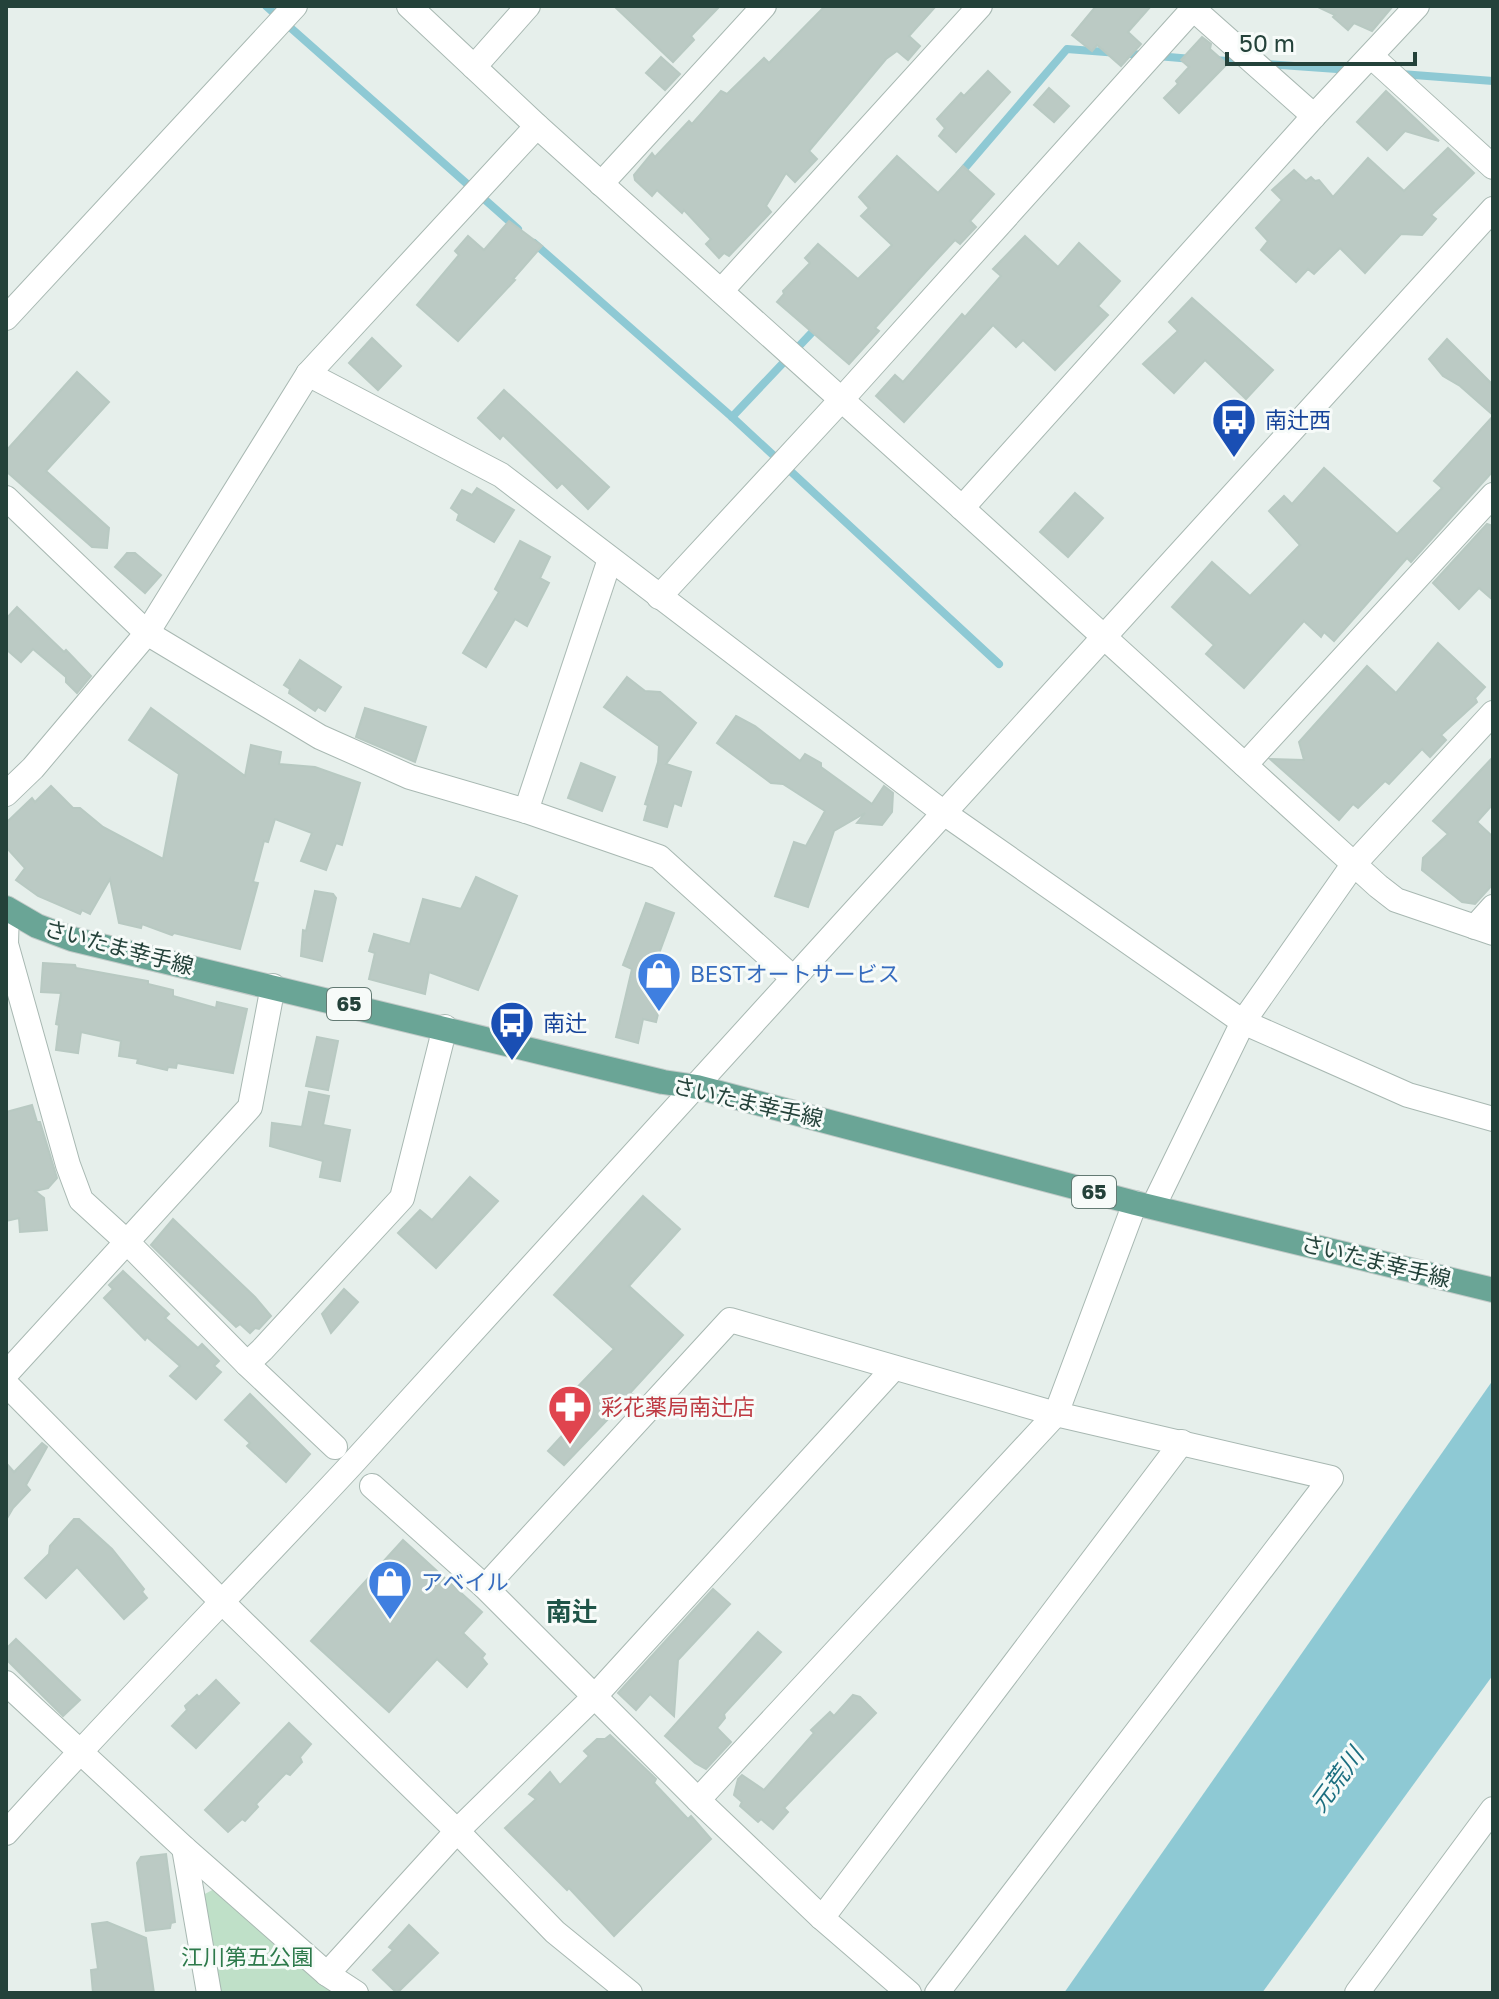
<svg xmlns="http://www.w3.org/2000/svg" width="1499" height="1999" font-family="'Golos Text','Noto Sans JP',sans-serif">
	<rect width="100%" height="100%" fill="#e6efeb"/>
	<path fill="#bfe0c8" d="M218,1887L346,1993H217L201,1896Z"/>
	<path fill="#8ec9d4" d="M1493,1380V1675L1262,1993H1064Z"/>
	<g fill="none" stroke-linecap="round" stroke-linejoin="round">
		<g stroke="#8ec9d4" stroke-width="8">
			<path d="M266,6L518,229"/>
			<path d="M1157,56L1192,59"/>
			<path d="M1213,60L1243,62"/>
			<path d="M1265,64L1351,70"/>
			<path d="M1401,74L1493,81"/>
			<path d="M959,175L1067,49L1144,55"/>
			<path d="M534,243L732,417L999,664"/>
			<path d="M732,417L819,325"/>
		</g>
	</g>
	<g fill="#bbcac4" stroke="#b8c9c2" stroke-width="2">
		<path d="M614,6H720L691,36L694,40L673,62Z"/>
		<path d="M825,6H936L909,36L920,46L908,60L897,51L886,59L809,151L817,159L795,182L786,173L766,206L771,212L729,256L724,253L719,258L706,244L711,239L684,210L682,213L657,190L652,196L635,180L634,175L652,153L655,157L689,121L692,124L721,91L727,94L764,58L769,63Z"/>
		<path d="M1096,6H1151L1128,32L1141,44L1121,66L1097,45L1092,51L1072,35Z"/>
		<path d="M1316,6H1393L1372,31L1354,23L1348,30L1333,17L1335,15Z"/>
		<path d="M1202,37L1211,44L1210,49L1227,64L1179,113L1164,98L1178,84L1176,81L1189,67L1181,60Z"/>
		<path d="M661,57L680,74L665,90L646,73Z"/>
		<path d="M988,71L1010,92L956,152L939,136L945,128L937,119L961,93L964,96Z"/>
		<path d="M1049,88L1069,106L1054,122L1034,105Z"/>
		<path d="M1386,91L1439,141L1405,131L1387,150L1357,122Z"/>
		<path d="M1448,148L1474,173L1431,215L1436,219L1422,235L1401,234L1365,273L1340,248L1314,274L1308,269L1296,282L1261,250L1268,241L1256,228L1282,200L1272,190L1294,170L1306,181L1311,177L1315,181L1319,180L1333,197L1368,158L1404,191Z"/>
		<path d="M897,156L938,193L963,166L994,194L970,221L976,227L960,244L955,240L929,268L875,328L879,331L849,364L777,302L784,294L783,291L810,263L805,258L818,244L858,279L892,245L861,216L869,208L859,197Z"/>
		<path d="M509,221L542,246L513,279L515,280L458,341L417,305L459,255L455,251L468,236L484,250Z"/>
		<path d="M1025,236L1058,267L1079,243L1120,281L1098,306L1108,315L1055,370L1023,340L1016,347L993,325L904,422L876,396L895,375L903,382L962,314L965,317L1001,276L993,269Z"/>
		<path d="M1192,298L1273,370L1246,399L1205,360L1174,393L1143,364L1178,331L1169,322Z"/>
		<path d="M372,338L401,366L378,390L349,363Z"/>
		<path d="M1447,339L1493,385V415L1460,386L1443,376L1429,359Z"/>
		<path d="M77,372L109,402L46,471L109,528L107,548L92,547L6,471V451Z"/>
		<path d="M504,390L609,487L588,509L562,483L557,488L503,435L500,439L478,418Z"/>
		<path d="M1493,416V471L1411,562L1407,558L1334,641L1324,632L1321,637L1304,621L1244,688L1206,654L1214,645L1172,607L1212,562L1250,596L1300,545L1269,511L1284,496L1292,504L1324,468L1397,534L1442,488L1434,481Z"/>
		<path d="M477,488L514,510L494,542L457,520L459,514L451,508L462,490L472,495Z"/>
		<path d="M1075,493L1103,518L1068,557L1040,532Z"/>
		<path d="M1487,524L1493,526V600L1479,588L1459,609L1433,583Z"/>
		<path d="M520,541L550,557L540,578L549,583L527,626L515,619L486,667L463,653L499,592L495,589Z"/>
		<path d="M127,553H135L161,575L145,593L115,567Z"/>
		<path d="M17,607L64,652L66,650L91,676L77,693L66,682V677L33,649L21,662L6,649V619Z"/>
		<path d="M1438,643L1485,687L1475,698L1477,702L1441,735L1446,740L1430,757L1422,749L1389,784L1385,781L1358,808L1353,804L1339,820L1270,759L1304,760L1299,742L1367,666L1396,693Z"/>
		<path d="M300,660L341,687L325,711L318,707L315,711L289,693L290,689L284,685Z"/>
		<path d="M627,677L645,691L660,692L696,723L666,764L691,772L681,806L674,803L667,827L644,820L648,805L645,804L658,762L659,746L604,707Z"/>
		<path d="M151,708L245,776L251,745L281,752L279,764L315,767L360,783L342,845L336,843L326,870L301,861L312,833L275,819L268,842L264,841L253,882L258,883L240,949L174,933L172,935L142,924L141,928L119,923L110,879L90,914L82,910L80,914L38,896L16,880L25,868L6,847V823L32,798L35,802L51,786L73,808H80L103,827L163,859L179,774L129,740Z"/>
		<path d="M365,708L426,727L415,762L356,737Z"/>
		<path d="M736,716L755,726L800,761L805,754L821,763V767L872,804L884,786L893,793L892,812L882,825L857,823L865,813L834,831L808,907L775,896L794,842L806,846L825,811L783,784L771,783L717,743Z"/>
		<path d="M1493,757V804L1477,822L1493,837V884L1475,904L1462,902L1422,870L1423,858L1448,834L1433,821Z"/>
		<path d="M581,763L615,777L602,811L568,798Z"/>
		<path d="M476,877L517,896L478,990L429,972L425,994L369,979L375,953L369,951L374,934L410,944L423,899L461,909Z"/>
		<path d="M315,891L333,894L336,898L322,961L301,956L303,930L306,931Z"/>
		<path d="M646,903L674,913L647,986L664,990L656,1022L643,1019L638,1043L616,1037L632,969L623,965Z"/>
		<path d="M43,963L75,965L76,968L148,981V984L173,990V996L216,1008L217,1002L247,1009L233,1073L177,1063L176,1068L168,1067L167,1070L137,1063L138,1059L119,1056L121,1041L81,1032L78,1053L56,1050L59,1025L56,1024L61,993L41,992Z"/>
		<path d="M317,1037L338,1041L328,1090L306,1086Z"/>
		<path d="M309,1092L329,1096L323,1125L350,1130L340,1181L320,1177L323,1161L270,1146L272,1123L302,1127Z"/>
		<path d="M32,1105L37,1122H40L57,1178L48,1188L35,1191L44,1198L47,1230L20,1232L19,1218L6,1221V1112Z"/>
		<path d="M470,1177L498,1201L436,1268L398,1233L420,1210L432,1220Z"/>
		<path d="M643,1196L680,1229L629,1286L683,1335L630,1393L632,1394L564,1465L548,1451L581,1415L565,1400L614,1349L554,1295Z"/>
		<path d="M173,1219L255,1297L271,1316L259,1329L255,1328L250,1333L240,1324L236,1327L151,1245Z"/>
		<path d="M123,1271L169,1314L165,1318L198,1348L202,1344L219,1361L214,1366L221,1372L196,1399L170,1376L180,1366L147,1337L145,1340L104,1298L113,1289L109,1285Z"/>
		<path d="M344,1289L358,1302L331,1333L322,1314Z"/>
		<path d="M250,1394L310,1454L286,1482L247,1446L250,1443L225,1420Z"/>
		<path d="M42,1443L47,1447L26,1485L30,1490L13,1508L6,1520V1463L14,1472Z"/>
		<path d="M74,1519H79L112,1549L144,1589L142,1592L147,1598L124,1619L77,1567L46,1598L25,1578L49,1554L50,1546Z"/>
		<path d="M403,1540L482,1612L463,1633L485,1654L482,1658L487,1664L467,1687L437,1659L389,1712L311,1641Z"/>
		<path d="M713,1589L730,1604L678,1660L674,1716L650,1694L636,1710L618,1693Z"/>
		<path d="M758,1632L781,1652L724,1714L725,1718L717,1728L731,1742L706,1769L695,1763L665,1736Z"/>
		<path d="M16,1639L80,1700L63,1716L6,1659V1649Z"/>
		<path d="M216,1680L239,1703L196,1748L172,1726L187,1710L185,1706L197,1695L199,1697Z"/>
		<path d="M853,1695L860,1697L876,1713L784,1808L788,1812L773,1829L761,1819L758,1822L740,1806L742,1802L734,1795L738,1779L742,1775L764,1790L814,1733L811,1730L830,1712L834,1716Z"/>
		<path d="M289,1723L311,1744L300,1757L302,1762L290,1775L286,1773L256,1804L258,1807L245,1821L242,1819L228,1832L205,1810Z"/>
		<path d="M610,1735L656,1779L654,1783L688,1819L691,1816L711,1839L614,1936L569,1888L567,1890L505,1828L536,1799L529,1794L550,1772L560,1785L589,1756L584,1751L597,1739H605Z"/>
		<path d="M166,1854L175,1922L171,1923L170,1928L146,1931L137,1863L141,1857Z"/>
		<path d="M107,1922L146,1938L154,1993H93L91,1970L98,1969L92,1924Z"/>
		<path d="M409,1925L438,1953L397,1993L373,1970L393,1950L389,1947Z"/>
	</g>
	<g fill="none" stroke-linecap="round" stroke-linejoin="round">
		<g stroke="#a8b8b2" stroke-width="26">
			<g id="minor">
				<path d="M409,6L537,126L962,508L1378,886L1396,900L1493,933"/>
				<path d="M1190,6L1314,116"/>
				<path d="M1371,56L1493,167"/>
				<path d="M474,67L528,6"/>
				<path d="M601,184L764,6"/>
				<path d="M721,291L980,6"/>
				<path d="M6,318L295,6"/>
				<path d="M308,374L501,475L944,813L1243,1022L1408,1095L1493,1119"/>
				<path d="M6,498L147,633L320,737L410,777L526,811L659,857L793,978"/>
				<path d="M962,508L1314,116L1417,6"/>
				<path d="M659,597L842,399L1193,9"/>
				<path d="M1245,765L1493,495"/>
				<path d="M6,794L33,768L147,633L308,374L537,126"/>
				<path d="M526,811L610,559"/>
				<path d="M7,909L6,944L68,1165L81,1200L127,1242L247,1364L335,1447"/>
				<path d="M1475,927L1493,907"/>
				<path d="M1153,1207L1243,1022L1353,865L1493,713"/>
				<path d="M247,1364L262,1350L402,1198L445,1027"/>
				<path d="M6,1374L250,1107L273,986"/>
				<path d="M6,1384L223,1603L457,1831L555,1932L630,1993"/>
				<path d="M372,1486L485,1587L698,1800L822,1918L909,1993"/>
				<path d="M485,1587L730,1320L1056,1414L1331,1478L937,1993"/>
				<path d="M6,1683L184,1848L327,1974L356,1993"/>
				<path d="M698,1800L1056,1414L1135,1203"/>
				<path d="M6,1833C118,1708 237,1588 352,1464L1493,209"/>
				<path d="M184,1848L209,1993"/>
				<path d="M822,1918L1182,1442"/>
				<path d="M327,1974L457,1831L594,1697L894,1368"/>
				<path d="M1357,1993L1493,1809"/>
			</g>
		</g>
		<g stroke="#c2cac8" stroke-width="26">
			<path id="major" d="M6,908L37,926L72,939L663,1082L697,1087L1135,1203L1493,1290"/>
		</g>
		<use href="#minor" stroke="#fff" stroke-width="24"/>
		<use href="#major" stroke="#6aa596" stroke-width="24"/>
	</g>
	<defs>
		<g id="bus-pin" transform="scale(2.3)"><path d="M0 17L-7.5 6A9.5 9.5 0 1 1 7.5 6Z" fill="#1a4fb4" stroke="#f7fbf9"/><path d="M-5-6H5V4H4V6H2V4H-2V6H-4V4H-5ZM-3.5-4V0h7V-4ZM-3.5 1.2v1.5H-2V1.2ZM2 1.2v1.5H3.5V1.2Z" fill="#fff"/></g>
		<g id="shop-pin" transform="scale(2.3)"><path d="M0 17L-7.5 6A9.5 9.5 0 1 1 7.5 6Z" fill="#3f7fe0" stroke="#f7fbf9"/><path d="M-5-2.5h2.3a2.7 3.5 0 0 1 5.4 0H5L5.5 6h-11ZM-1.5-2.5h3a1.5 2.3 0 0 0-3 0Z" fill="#fff"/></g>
		<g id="pharmacy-pin" transform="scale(2.3)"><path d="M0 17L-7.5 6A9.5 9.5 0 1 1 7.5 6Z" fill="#e0444e" stroke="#f7fbf9"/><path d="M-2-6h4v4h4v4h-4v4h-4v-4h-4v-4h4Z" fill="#fff"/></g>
	</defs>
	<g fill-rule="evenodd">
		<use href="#bus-pin" x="1234" y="420"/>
		<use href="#shop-pin" x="659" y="974"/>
		<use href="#bus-pin" x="512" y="1023"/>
		<use href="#pharmacy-pin" x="570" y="1407"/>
		<use href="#shop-pin" x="390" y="1582"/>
	</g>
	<g text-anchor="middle" stroke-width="6" stroke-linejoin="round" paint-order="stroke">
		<g fill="#f7fbf9" stroke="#637a73" stroke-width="2">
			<rect x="327" y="988" width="44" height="32" rx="6"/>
			<rect x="1072" y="1176" width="44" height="32" rx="6"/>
		</g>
		<g font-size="20" font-weight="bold" fill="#24423a">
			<text x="349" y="1011">65</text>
			<text x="1094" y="1199">65</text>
		</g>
		<g font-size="22" fill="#164399" stroke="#f7fbf9" text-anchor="start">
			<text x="1265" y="428">南辻西</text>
			<text x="543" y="1031">南辻</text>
		</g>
		<g font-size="22" fill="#24423a" stroke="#f7fbf9">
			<text transform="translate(119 947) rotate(15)" y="8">さいたま幸手線</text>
			<text transform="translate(748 1102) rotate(13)" y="8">さいたま幸手線</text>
			<text transform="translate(1376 1261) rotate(14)" y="8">さいたま幸手線</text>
		</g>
		<g font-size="22" fill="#366cbe" stroke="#f7fbf9" text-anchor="start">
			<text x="690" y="982">BESTオートサービス</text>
			<text x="421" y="1590">アベイル</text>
		</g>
		<g font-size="22" fill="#be3a42" stroke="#f7fbf9" text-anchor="start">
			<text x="601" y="1415">彩花薬局南辻店</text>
		</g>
		<g font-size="22" fill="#2d7a4b" stroke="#f7fbf9">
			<text x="247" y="1965">江川第五公園</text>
		</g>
		<g font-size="24" font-style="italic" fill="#1c6f80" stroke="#f7fbf9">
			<text transform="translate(1337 1780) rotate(-54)" y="8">元荒川</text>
		</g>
		<g font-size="26" font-weight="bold" fill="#1f5548" stroke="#f7fbf9">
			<text x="572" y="1621">南辻</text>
		</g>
	</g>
	<rect width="1499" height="1999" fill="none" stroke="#24423a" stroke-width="16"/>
	<path d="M1227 52v12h188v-12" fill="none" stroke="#24423a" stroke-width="4"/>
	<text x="1239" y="52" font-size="24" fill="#24423a" stroke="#f7fbf9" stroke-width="6" paint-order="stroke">50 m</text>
</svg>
